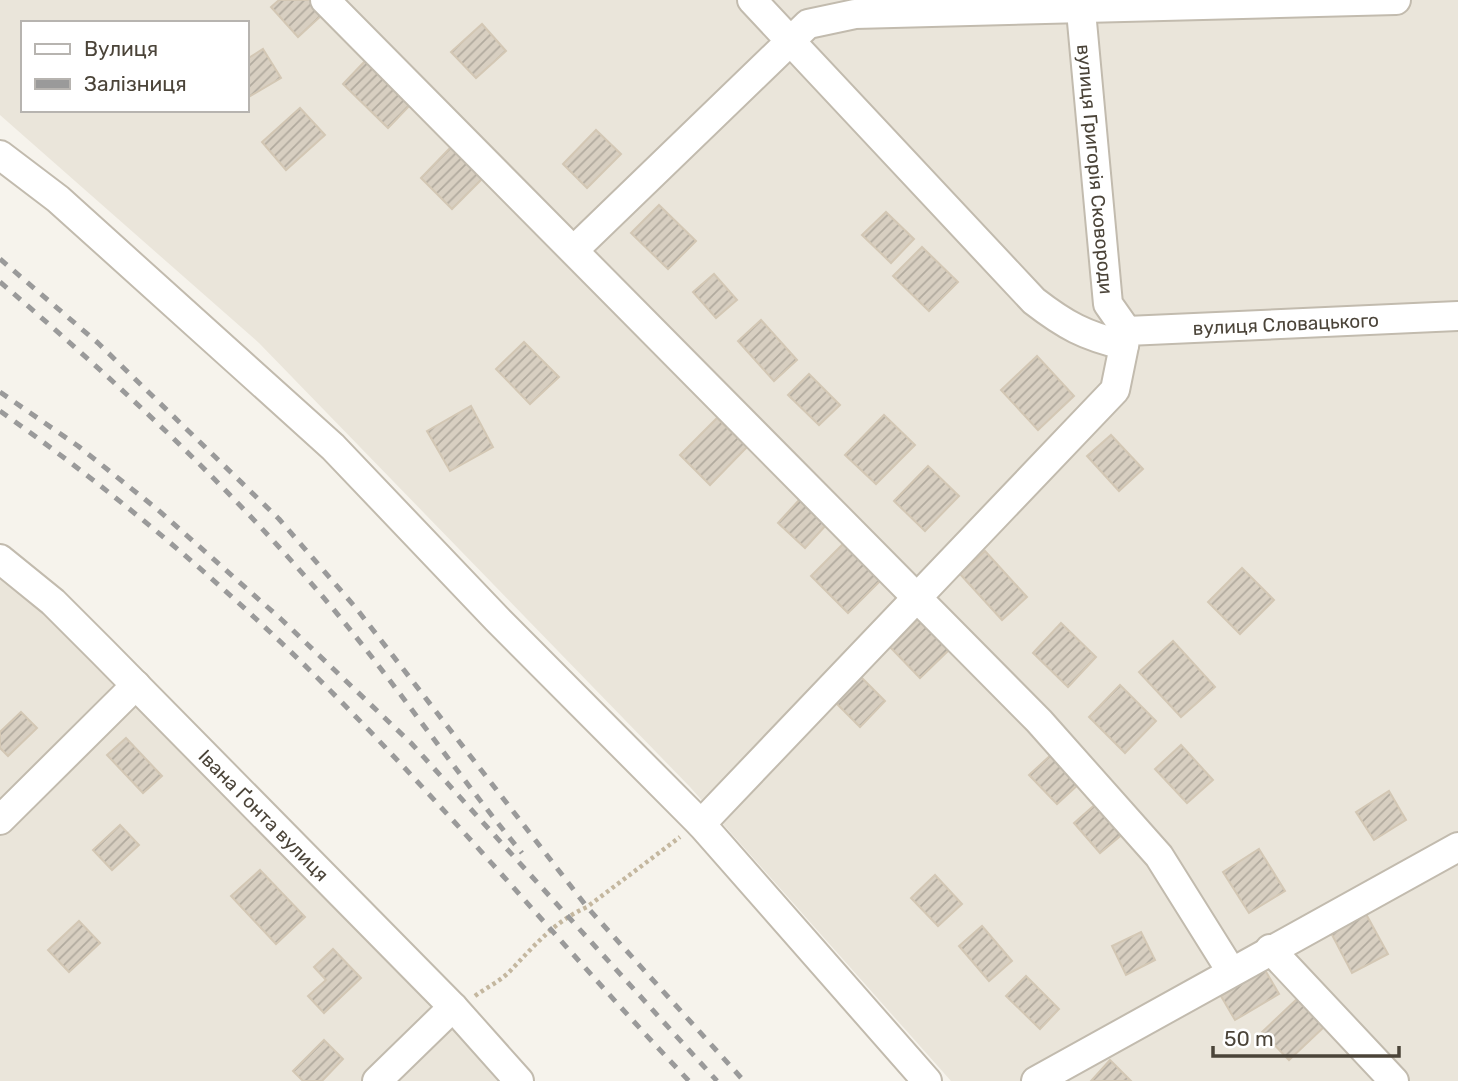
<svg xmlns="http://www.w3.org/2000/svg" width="1458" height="1081" font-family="Rubik,sans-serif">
	<defs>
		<pattern id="building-hatch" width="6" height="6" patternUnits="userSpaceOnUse" patternTransform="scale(1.75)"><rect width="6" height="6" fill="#d8cfc1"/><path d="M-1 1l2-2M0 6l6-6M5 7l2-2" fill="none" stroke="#b1aa9e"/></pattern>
	</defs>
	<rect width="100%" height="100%" fill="#f6f3ec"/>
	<g fill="#eae5da" fill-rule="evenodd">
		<path d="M0,0H1458V1081H951L690,787L259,343L0,115ZM23,23H247V110H23Z"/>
		<path d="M0,575L47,613L425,993L504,1081H0Z"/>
	</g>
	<g fill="url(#building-hatch)" stroke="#d3c7b4" stroke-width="2">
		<path d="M279,0H310L323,14L298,37L271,7Z"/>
		<path d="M482,24L506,51L476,78L451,52Z"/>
		<path d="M263,49L281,78L247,98V59Z"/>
		<path d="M366,60L411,104L388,128L343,84Z"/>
		<path d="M300,108L325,135L286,170L262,142Z"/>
		<path d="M596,130L621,154L587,188L563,164Z"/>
		<path d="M451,147L483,178L452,209L421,178Z"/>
		<path d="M659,205L696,241L668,269L631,233Z"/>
		<path d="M886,212L914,239L891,263L862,235Z"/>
		<path d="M922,247L958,282L929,311L893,276Z"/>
		<path d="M714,274L737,300L716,318L693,292Z"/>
		<path d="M761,320L797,360L774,381L738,341Z"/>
		<path d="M524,342L559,377L530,404L496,369Z"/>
		<path d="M1037,356L1074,396L1038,430L1001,390Z"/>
		<path d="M809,374L840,405L819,425L788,395Z"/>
		<path d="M471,406L493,447L450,471L427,431Z"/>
		<path d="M884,415L915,445L876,484L845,455Z"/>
		<path d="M717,418L747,447L710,485L680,455Z"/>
		<path d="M1111,435L1143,469L1119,491L1087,456Z"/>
		<path d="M928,466L959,496L925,531L894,501Z"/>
		<path d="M800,499L827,524L805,548L778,523Z"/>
		<path d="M843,544L880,581L848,613L811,576Z"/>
		<path d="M985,551L1027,597L1002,620L960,574Z"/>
		<path d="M1242,568L1274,600L1240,634L1208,602Z"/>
		<path d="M919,618L949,650L920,678L890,647Z"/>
		<path d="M1061,623L1096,657L1068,687L1033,653Z"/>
		<path d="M1173,641L1215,687L1181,717L1139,672Z"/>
		<path d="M861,677L885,701L860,727L836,703Z"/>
		<path d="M1120,685L1156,721L1125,753L1089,717Z"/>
		<path d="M21,712L37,728L8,756L0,748V732Z"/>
		<path d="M126,738L162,776L143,793L107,755Z"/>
		<path d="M1181,745L1213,780L1187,803L1155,769Z"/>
		<path d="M1052,754L1080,783L1057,804L1029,775Z"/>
		<path d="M1389,791L1406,820L1374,840L1356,812Z"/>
		<path d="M1097,803L1124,833L1100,853L1074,823Z"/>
		<path d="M120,825L139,845L112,870L93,850Z"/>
		<path d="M1259,849L1285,891L1249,913L1223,872Z"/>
		<path d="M260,870L305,917L276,944L231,896Z"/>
		<path d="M935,875L962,904L938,926L911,898Z"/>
		<path d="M1366,914L1388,954L1352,973L1331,933Z"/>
		<path d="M79,921L100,943L69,972L48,950Z"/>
		<path d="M982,926L1012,961L989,981L959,946Z"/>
		<path d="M1141,932L1155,960L1126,975L1112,946Z"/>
		<path d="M333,949L361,978L324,1013L308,996L326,980L314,967Z"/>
		<path d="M1265,970L1279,994L1235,1020L1221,996Z"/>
		<path d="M1026,976L1059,1009L1040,1029L1006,996Z"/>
		<path d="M1297,999L1324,1027L1289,1060L1262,1032Z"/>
		<path d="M324,1040L343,1059L322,1081H303L293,1071Z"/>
		<path d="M1110,1060L1131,1081H1091Z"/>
	</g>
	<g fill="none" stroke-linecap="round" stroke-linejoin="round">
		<g stroke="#c2bbae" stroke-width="32">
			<g id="minor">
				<path d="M325,0L1039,721L1159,856L1231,971"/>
				<path d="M752,0L1034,301C1065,325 1085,336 1124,345"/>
				<path id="s1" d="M1080,0L1108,304L1127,331"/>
				<path d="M0,155L58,199L333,447L497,619L701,824L927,1081"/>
				<path d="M574,250L808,24L855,14L1396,0"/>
				<path id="s2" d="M0,559L53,602L103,652L453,1007L519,1081"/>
				<path d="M0,820L136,685"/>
				<path id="s3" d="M701,824L1115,390L1127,331L1458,316"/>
				<path d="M1270,949L1394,1081"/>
				<path d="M377,1081L453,1007"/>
				<path d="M1036,1081L1458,847"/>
			</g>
		</g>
		<path stroke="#c4b79f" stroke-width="4.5" stroke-dasharray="3.5 3.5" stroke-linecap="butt" d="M475,996C487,987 501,981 511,970C535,945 555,921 587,907L680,837"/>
		<use href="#minor" stroke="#fff" stroke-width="28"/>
		<g stroke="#9a9a9a" stroke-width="5" stroke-dasharray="9 9" stroke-linecap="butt">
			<path d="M0,259L98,343L279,519L356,608L587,907L744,1081"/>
			<path d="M0,282C123,387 241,497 344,622C405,697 460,778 522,853"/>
			<path d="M0,392L78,446L157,509L282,620L411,743L717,1081"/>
			<path d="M0,411C95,478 185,552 270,632C419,772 549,933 689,1081"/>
		</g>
	</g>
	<g text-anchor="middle" stroke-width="5" stroke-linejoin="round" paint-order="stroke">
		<g font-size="19" fill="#4b4439" stroke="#fff">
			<text dy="7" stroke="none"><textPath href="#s1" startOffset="170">вулиця Григорія Сковороди</textPath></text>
			<text dy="7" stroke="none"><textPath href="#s3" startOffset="819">вулиця Словацького</textPath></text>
			<text dy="7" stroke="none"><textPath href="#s2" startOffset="368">Івана Ґонта вулиця</textPath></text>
		</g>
	</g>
	<rect x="21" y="21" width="228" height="91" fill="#ffffff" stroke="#b7b4b0" stroke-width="2"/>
	<rect x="35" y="44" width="35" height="10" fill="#ffffff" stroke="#b7b4b0" stroke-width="2"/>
	<text x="84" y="56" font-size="21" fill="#4b4439">Вулиця</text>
	<rect x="35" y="79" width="35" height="10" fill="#9a9a9a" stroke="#b7b4b0" stroke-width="2"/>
	<text x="84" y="91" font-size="21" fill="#4b4439">Залізниця</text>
	<path d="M1213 1046v10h186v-10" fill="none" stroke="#4b4439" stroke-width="3.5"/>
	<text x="1224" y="1046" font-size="21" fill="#4b4439" stroke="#ffffff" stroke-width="5" paint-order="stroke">50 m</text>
</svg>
